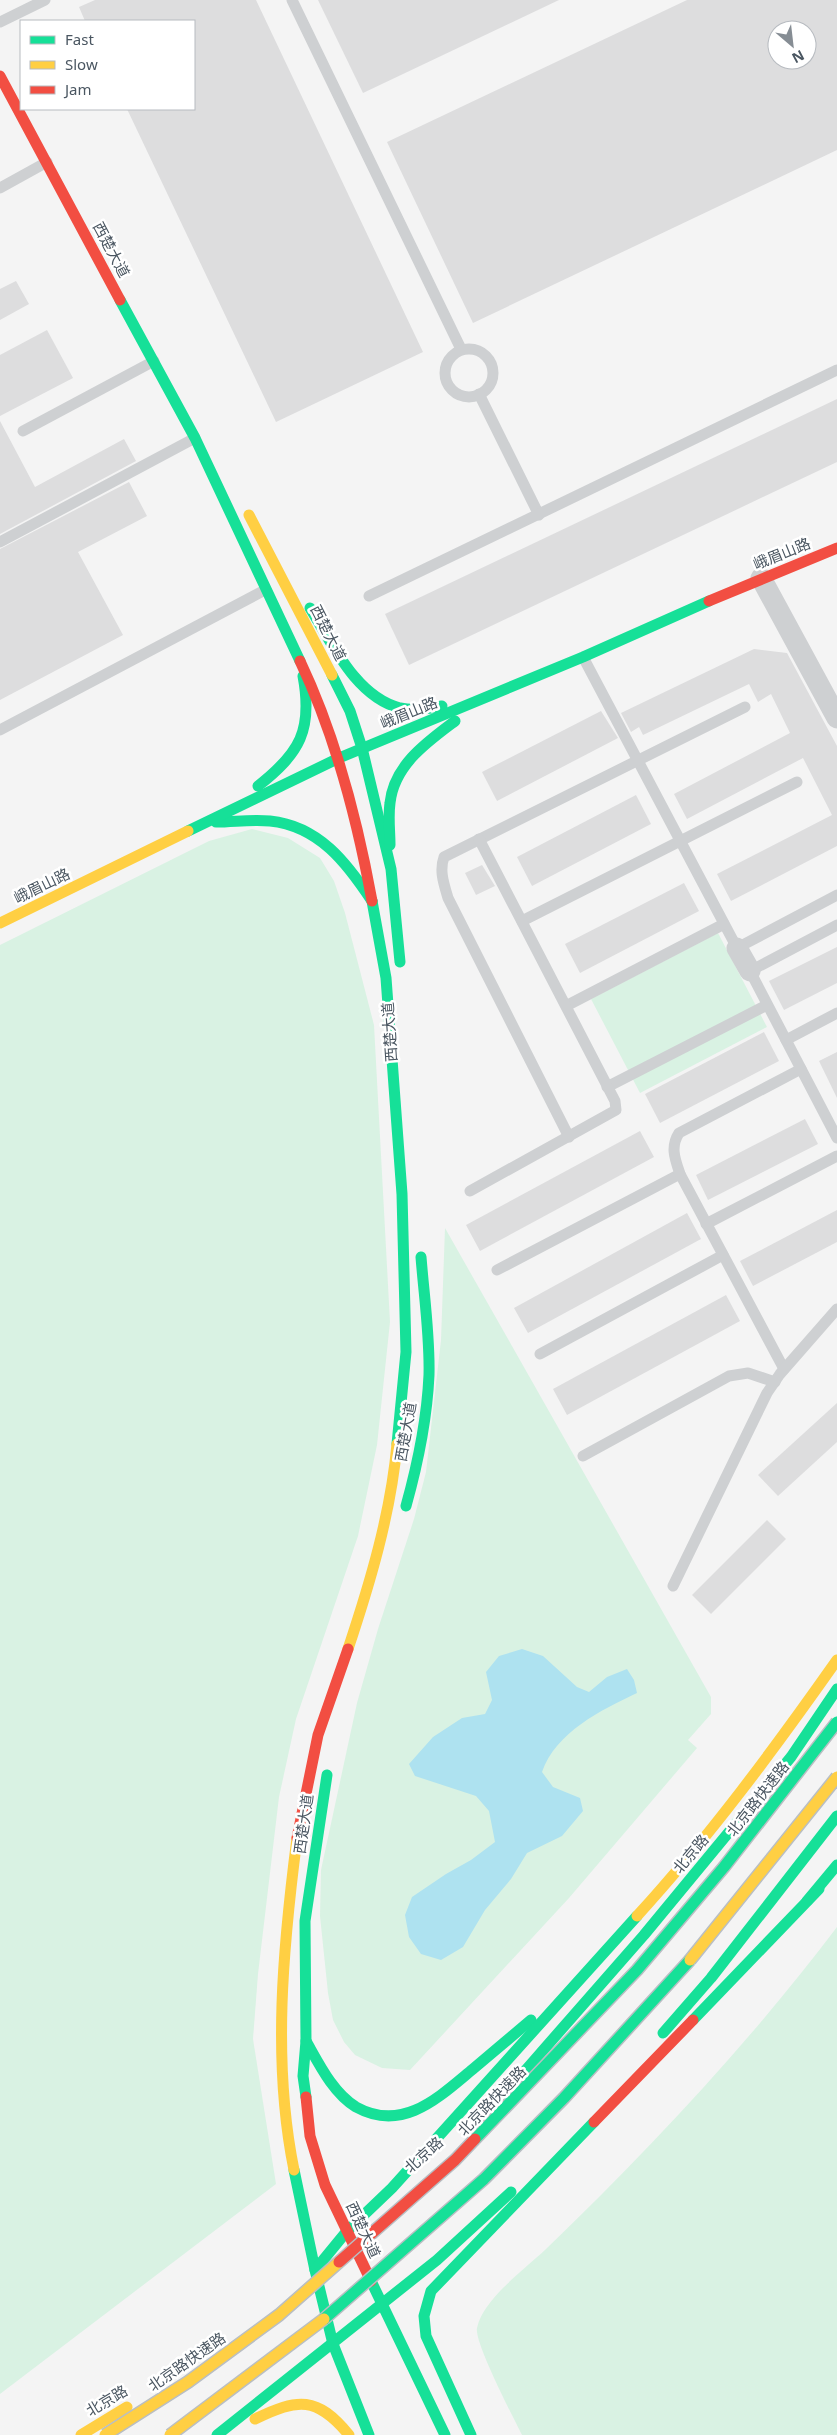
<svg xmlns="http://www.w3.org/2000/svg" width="837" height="2435" font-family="'Noto Sans','Noto Sans SC',sans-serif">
	<rect width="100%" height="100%" fill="#f4f4f4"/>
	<g fill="#d9f2e3">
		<path d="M252,829L288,838L320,858L334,881L345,913L374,1025L390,1322L377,1445L358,1536L296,1719L279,1797L258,1974L253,2039L276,2184L0,2394V945L209,841Z"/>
		<path d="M718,933L767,1027L640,1093L591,999Z"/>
		<path d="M445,1228L711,1697V1714L688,1740L697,1748L569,1898L410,2070L382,2068L355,2055L344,2042L333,2020L328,1993L320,1916L321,1870L357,1703L378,1629L414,1519L426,1472L441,1340Z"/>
		<path d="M837,1927V2435H522C513,2417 474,2342 477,2328C483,2299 525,2269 546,2249C650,2149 750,2042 837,1927Z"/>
	</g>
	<path fill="#aee2f0" d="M522,1649L543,1656L577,1687L589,1692L607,1677L627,1669L634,1680L637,1693C601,1710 556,1732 542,1772L553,1787L580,1798L583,1811L562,1836L527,1853L511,1879L485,1910L463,1947L441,1960L421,1954L409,1937L405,1915L412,1897L446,1874L471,1860L495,1842L489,1811L476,1796L415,1776L409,1764L433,1737L462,1718L485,1714L492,1700L486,1672L499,1656Z"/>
	<g fill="#ddddde" fill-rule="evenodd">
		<path d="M95,0H256L423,352L276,422L127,109H194V21H85L79,7Z"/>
		<path d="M318,0H559L363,93Z"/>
		<path d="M687,0H837V150L473,323L387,142ZM777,30H807V60H777Z"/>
		<path d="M16,281L29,304L0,320V289Z"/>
		<path d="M47,330L73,378L0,416V355Z"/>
		<path d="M837,399V462L409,665L385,614Z"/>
		<path d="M0,421L35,487L124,439L136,461L0,534Z"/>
		<path d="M129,482L147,516L78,552L123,635L0,700V549Z"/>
		<path d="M754,649L787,653L837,746V846L731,901L717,874L832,815L803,758L687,819L674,794L790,733L771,694L758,702L749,684L643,735L639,727L631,732L621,713Z"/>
		<path d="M601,711L618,738L497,801L482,772Z"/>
		<path d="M636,795L651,824L532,886L517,857Z"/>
		<path d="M482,865L495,886L476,895L465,873Z"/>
		<path d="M684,883L699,911L580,973L565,944Z"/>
		<path d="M837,947V983L784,1010L769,981Z"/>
		<path d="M764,1032L779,1061L660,1123L645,1094Z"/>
		<path d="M837,1052V1098L819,1061Z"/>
		<path d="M805,1119L818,1144L708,1200L696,1175Z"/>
		<path d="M640,1131L654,1157L480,1251L466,1225Z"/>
		<path d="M837,1210V1242L753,1286L740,1261Z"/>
		<path d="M687,1213L701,1239L528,1333L514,1308Z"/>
		<path d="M726,1295L740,1321L567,1415L553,1389Z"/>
		<path d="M837,1403V1442L778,1496L758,1475Z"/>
		<path d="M767,1520L786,1539L711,1614L692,1595Z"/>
	</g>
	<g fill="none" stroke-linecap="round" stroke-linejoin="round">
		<g stroke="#ced0d2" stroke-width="11">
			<path d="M292,0L461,349"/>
			<path d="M0,22L45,0"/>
			<path d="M0,188L47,162"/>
			<circle cx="469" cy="373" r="24"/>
			<path d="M479,394L539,515"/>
			<path d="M23,431L154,361"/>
			<path d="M0,542L195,438"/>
			<path d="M369,596L837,370"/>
			<path d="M583,657L737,948L837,895"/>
			<path d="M0,730L265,590"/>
			<path d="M522,921L797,782"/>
			<path d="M837,925L750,971L837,1138"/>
			<path d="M566,1006L724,924"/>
			<path d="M786,1040L837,1013"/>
			<path d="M607,1087L767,1005"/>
			<path d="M569,1137L448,898C444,884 439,871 444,857L745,707"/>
			<path d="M470,1191L616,1110L615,1101L479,839"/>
			<path d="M706,1224L837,1156"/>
			<path d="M497,1270L680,1174"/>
			<path d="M540,1354L723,1255"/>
			<path d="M784,1369L680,1174C675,1159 670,1147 679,1133L801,1069"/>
			<path d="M583,1456L729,1376L748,1373L775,1382"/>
			<path d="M673,1586L767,1393L780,1374L837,1309"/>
		</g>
		<g stroke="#ced0d2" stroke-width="21">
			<path d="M761,578L837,718"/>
			<path d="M737,948L750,971"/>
		</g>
		<g stroke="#16e098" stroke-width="11">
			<path d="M120,300L195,438L300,661"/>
			<path d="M310,608C332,643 356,697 400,708C415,711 428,709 442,706"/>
			<path d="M332,675L350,711L362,748L391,869L400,962"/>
			<path d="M258,786C300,753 313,730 303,676"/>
			<path d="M216,822C234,822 252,819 270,821C319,826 347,863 372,901"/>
			<path d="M188,831L339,758L583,657L709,601"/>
			<path d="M390,845C390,831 388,817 390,803C394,765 427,742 455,721"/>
			<path d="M372,901L386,978L402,1194L406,1352L397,1444"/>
			<path d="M406,1506C418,1463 427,1420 429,1375C430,1336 424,1296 421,1257"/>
			<path d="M807,1901L837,1865"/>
			<path d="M693,2020L819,1889"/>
			<path d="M663,2033L711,1978L837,1816"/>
			<path d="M306,2041C319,2064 333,2093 356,2107C403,2133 439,2097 473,2069C492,2053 512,2036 531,2020"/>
			<path d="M517,2080L644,1935L791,1757L837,1689"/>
			<path d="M306,2097L303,2076L306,2041L305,1921L327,1775"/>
			<path d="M294,2170L315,2270"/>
			<path d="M371,2281L445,2435"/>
			<path d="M217,2435L437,2260L511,2192"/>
			<path d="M369,2435L333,2344L315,2270L347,2231L392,2188L637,1916"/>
			<path d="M471,2435L426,2336L424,2316L431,2291L594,2122"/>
		</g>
		<g stroke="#ffcf43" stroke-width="11">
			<path d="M249,515L332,675"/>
			<path d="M0,923L188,831"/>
			<path d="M348,1649C370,1583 391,1513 397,1444"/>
			<path d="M637,1916C710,1836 775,1748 837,1660"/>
			<path d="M294,2170C272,2062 283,1947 297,1838"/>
			<path d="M255,2419C298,2398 317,2396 349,2435"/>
			<path d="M81,2435L127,2407"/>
		</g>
		<g stroke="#f24e42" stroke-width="11">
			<path d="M0,76L120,300"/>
			<path d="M709,601L837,548"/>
			<path d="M300,661C336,737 357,818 372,901"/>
			<path d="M297,1838L318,1735L348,1649"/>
			<path d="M306,2097L310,2136L325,2185L371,2281"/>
			<path d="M594,2122L693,2020"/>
		</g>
		<g stroke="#b9bec3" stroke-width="14" stroke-linecap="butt">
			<g id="fast-bridge">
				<path d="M475,2139L637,1970L724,1867L837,1722"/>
				<path d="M324,2319L484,2179L564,2098L690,1960"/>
			</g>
		</g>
		<g stroke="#b9bec3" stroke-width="14" stroke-linecap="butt">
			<g id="slow-bridge">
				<path d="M690,1960L837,1777"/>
				<path d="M105,2435L188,2382L279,2315L339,2262"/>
				<path d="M170,2435L324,2319"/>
			</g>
		</g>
		<g stroke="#b9bec3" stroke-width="14" stroke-linecap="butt">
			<path id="jam-bridge" d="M339,2262L455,2160L475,2139"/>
		</g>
		<use href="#fast-bridge" stroke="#16e098" stroke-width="11"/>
		<use href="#slow-bridge" stroke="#ffcf43" stroke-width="11"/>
		<use href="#jam-bridge" stroke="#f24e42" stroke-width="11"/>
	</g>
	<g text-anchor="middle" stroke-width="5" stroke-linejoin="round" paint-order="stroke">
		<g font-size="15" fill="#4a5661" stroke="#fff">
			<text transform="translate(111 250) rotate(62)" y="5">西楚大道</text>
			<text transform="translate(782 554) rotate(-22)" y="5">峨眉山路</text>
			<text transform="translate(328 633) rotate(63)" y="5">西楚大道</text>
			<text transform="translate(409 713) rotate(-22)" y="5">峨眉山路</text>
			<text transform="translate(42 886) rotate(-26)" y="5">峨眉山路</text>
			<text transform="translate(390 1032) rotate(-94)" y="5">西楚大道</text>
			<text transform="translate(406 1432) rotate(-80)" y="5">西楚大道</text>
			<text transform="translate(758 1799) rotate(-52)" y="5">北京路快速路</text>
			<text transform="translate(304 1824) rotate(-82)" y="5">西楚大道</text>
			<text transform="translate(691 1854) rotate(-50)" y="5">北京路</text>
			<text transform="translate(492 2101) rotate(-46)" y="5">北京路快速路</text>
			<text transform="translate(424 2155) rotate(-42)" y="5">北京路</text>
			<text transform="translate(363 2230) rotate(65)" y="5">西楚大道</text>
			<text transform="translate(187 2362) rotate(-35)" y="5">北京路快速路</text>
			<text transform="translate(107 2401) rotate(-31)" y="5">北京路</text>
		</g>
	</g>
	<rect x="20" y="20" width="175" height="90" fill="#ffffff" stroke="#b7bbc0"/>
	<rect x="30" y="36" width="25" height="8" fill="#16e098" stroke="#b7bbc0"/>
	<text x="65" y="45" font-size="15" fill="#4a5661">Fast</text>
	<rect x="30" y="61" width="25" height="8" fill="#ffcf43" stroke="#b7bbc0"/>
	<text x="65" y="70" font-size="15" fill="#4a5661">Slow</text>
	<rect x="30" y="86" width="25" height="8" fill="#f24e42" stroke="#b7bbc0"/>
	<text x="65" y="95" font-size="15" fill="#4a5661">Jam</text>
	<g transform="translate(792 45) rotate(152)"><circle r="24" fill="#ffffff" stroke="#b7bbc0"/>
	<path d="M0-4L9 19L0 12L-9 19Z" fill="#868d94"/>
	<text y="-8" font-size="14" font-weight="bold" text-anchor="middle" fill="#4a5661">N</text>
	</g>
</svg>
